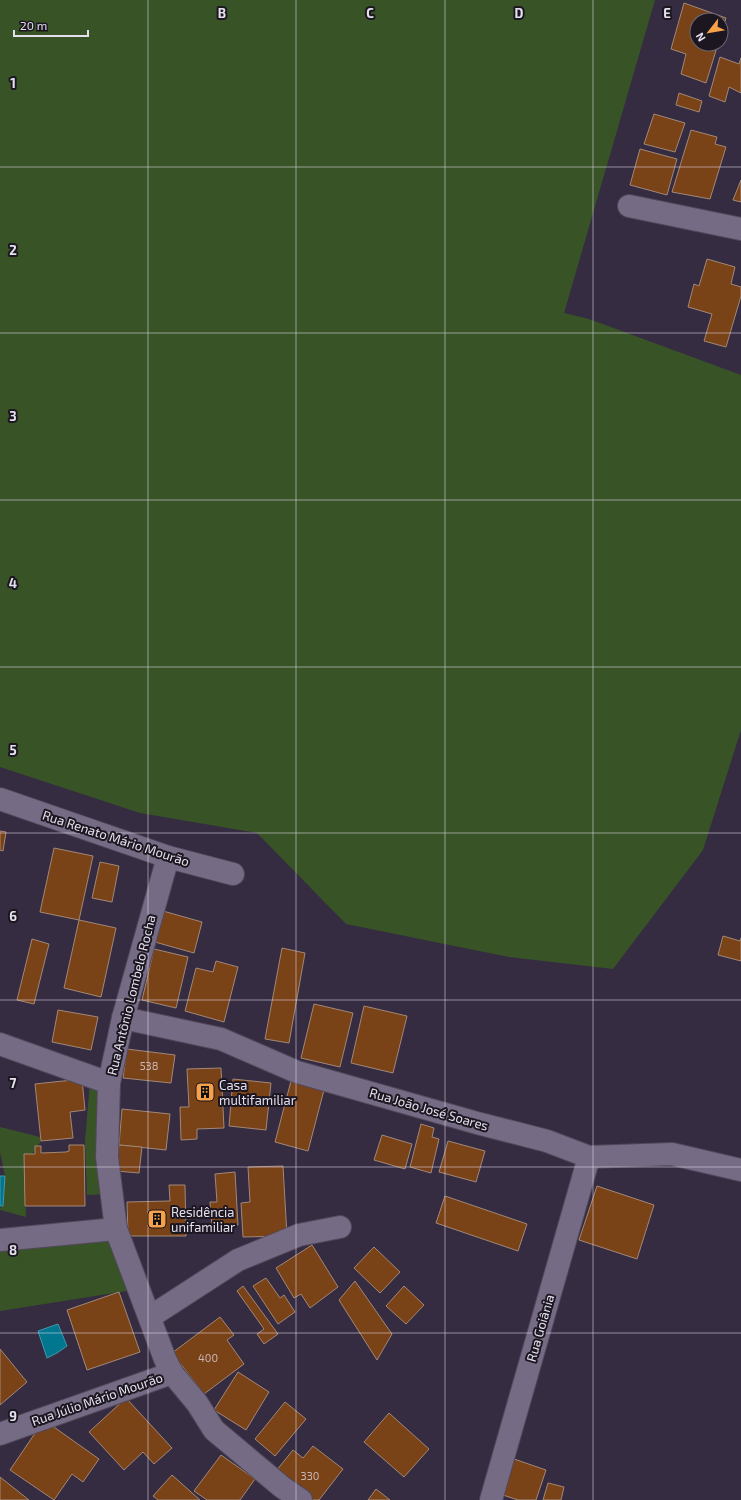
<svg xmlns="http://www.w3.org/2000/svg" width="741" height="1500" font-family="'Exo 2',sans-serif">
	<rect width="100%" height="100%" fill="#352c41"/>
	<g fill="#385426">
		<path d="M0,0H655L564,313L589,319L741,375V730L703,850L613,969L509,957L346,924L257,833L140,813L0,767Z"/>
		<path d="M90,1082H100L109,1194L87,1195L85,1141Z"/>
		<path d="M0,1127L40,1137L41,1141L32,1154L24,1155L26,1217L0,1210V1208L3,1206L5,1176L0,1152Z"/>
		<path d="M116,1229L133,1290L0,1311V1240Z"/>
	</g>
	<g fill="#00778f" stroke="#4596ac">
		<path d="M0,1176H5L3,1206H0Z"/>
		<path d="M58,1324L67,1346L57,1353L47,1358L38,1331Z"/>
	</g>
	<g fill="#7a4217" stroke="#a28878">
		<path d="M684,3L726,18L721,33V20H697V44H718L706,83L681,74L686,54L671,49Z"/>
		<path d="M720,57L739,64L741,58V93L729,87L725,102L709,96Z"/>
		<path d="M679,93L702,101L699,112L676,105Z"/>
		<path d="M654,114L685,123L675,152L644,144Z"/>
		<path d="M691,130L717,137L715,144L726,147L710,199L672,192Z"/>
		<path d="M640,149L677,159L667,195L630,185Z"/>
		<path d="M741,180V202L733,200Z"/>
		<path d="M707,259L735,267L731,284L741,287V296L726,347L704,341L712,314L688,307L694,284L699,286Z"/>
		<path d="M0,831L6,832L3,851L0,850Z"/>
		<path d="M54,848L93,856L79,920L40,912Z"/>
		<path d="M100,862L119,866L112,902L92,898Z"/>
		<path d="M163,911L202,922L194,953L155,942Z"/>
		<path d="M79,920L116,928L101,997L64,988Z"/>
		<path d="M723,936L740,941L741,938V961L718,955Z"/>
		<path d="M32,939L49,944L34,1004L17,1000Z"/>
		<path d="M282,948L305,953L289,1043L265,1039Z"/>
		<path d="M154,949L188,957L176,1008L142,1000Z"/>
		<path d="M216,961L238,967L224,1022L185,1011L196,968L213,972Z"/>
		<path d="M314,1004L353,1013L340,1067L301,1058Z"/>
		<path d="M364,1006L407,1016L393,1073L351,1063Z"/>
		<path d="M58,1010L98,1017L91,1050L52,1042Z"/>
		<path d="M127,1049L175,1055L171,1083L123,1078Z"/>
		<path d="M221,1068L224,1128L197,1129V1139L181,1140L180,1107H189L187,1069Z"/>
		<path d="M82,1079L85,1110L70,1112L73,1138L41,1141L35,1084Z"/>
		<path d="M233,1079L271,1083L266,1130L229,1126Z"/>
		<path d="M291,1081L324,1090L308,1151L275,1142Z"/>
		<path d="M122,1109L170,1114L166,1150L119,1145Z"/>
		<path d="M421,1124L434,1128L432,1137L439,1139L431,1173L410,1167Z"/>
		<path d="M382,1135L412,1144L405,1169L374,1160Z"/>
		<path d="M448,1141L485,1151L476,1182L439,1172Z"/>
		<path d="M69,1145H84L85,1206H25L24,1154H35V1146H41V1153L66,1152L69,1151Z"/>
		<path d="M119,1145L142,1147L139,1173L116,1171Z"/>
		<path d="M283,1166L287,1236L243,1237L241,1203L250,1202L248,1167Z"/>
		<path d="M235,1172L238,1225L212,1227L210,1202H217L215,1174Z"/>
		<path d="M169,1185H185L186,1236H128L127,1202L170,1201Z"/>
		<path d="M597,1186L654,1205L637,1259L579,1240Z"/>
		<path d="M445,1196L527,1224L518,1251L436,1223Z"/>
		<path d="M312,1245L338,1287L310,1308L301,1294L294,1298L276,1268Z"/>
		<path d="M374,1247L400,1272L380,1293L354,1268Z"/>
		<path d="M266,1278L280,1298L284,1295L295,1312L278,1324L253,1286Z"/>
		<path d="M355,1281L392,1334L377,1360L339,1300Z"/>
		<path d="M243,1286L278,1334L264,1344L257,1334L264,1329L237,1291Z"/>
		<path d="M404,1286L424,1305L406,1324L386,1306Z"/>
		<path d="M119,1292L140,1352L87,1370L67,1310Z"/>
		<path d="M220,1317L234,1335L227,1340L244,1364L204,1394L172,1353Z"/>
		<path d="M0,1349L27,1382L0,1405Z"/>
		<path d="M238,1372L269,1392L246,1430L214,1410Z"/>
		<path d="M126,1398L172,1448L154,1464L143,1452L124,1470L89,1432Z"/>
		<path d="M285,1402L306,1419L275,1456L255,1439Z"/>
		<path d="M389,1413L429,1449L404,1477L364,1442Z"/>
		<path d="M44,1420L99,1459L83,1482L72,1474L54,1500L10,1470Z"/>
		<path d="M313,1446L343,1469L319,1500H313L276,1471L293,1450L303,1458Z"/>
		<path d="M221,1455L255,1479L240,1500H207L194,1491Z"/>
		<path d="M511,1458L546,1470L536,1500H518L500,1494Z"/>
		<path d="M172,1475L200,1500H158L153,1496Z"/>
		<path d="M0,1477L29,1500H0Z"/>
		<path d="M548,1483L564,1487L561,1500H543Z"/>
		<path d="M376,1489L390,1500H368Z"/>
	</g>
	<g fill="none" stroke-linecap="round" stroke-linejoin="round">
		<g stroke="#51495b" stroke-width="24">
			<g id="minor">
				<path d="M629,206L741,229"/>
				<path d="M0,799L168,857L233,874"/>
				<path d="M168,857L123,1018L109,1083L107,1157L116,1229L165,1359L172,1373L197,1403L214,1430L282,1487L301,1500"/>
				<path d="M123,1018L221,1039L297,1072L477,1123L547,1141L589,1157L672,1154L741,1170"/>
				<path d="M0,1044L109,1083"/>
				<path d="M0,1240L116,1229"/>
				<path d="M150,1317L238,1260L299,1235L340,1227"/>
				<path d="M0,1434L172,1373"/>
				<path d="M491,1500L589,1157"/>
			</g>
		</g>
		<use href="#minor" stroke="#766b84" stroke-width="22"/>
	</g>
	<path fill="none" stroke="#e5e0ee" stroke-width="1" stroke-opacity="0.55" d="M148,0V1500M296,0V1500M445,0V1500M593,0V1500M0,167H741M0,333H741M0,500H741M0,667H741M0,833H741M0,1000H741M0,1167H741M0,1333H741"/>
	<defs>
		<g id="building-square" transform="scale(1)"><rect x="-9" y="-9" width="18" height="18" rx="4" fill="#f7a149" stroke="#1b1620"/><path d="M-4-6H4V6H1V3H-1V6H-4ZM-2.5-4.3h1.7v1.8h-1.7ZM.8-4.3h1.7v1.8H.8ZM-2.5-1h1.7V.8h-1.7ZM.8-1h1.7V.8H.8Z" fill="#111"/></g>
	</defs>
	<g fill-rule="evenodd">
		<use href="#building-square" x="205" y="1092"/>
		<use href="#building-square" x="157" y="1219"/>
	</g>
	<g text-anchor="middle" stroke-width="4" stroke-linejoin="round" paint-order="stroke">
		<g font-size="11" fill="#cab8b8">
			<text x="149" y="1070">538</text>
			<text x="208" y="1362">400</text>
			<text x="310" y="1480">330</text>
		</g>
		<g font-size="13" fill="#e5e0ee" stroke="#1b1620">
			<text transform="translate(116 838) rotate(18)" y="5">Rua Renato Mário Mourão</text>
			<text transform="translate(131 995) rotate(-76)" y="5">Rua Antônio Lombelo Rocha</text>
			<text transform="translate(429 1109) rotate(16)" y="5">Rua João José Soares</text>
			<text transform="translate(540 1328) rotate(-74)" y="5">Rua Goiânia</text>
			<text transform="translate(97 1399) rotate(-19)" y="5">Rua Júlio Mário Mourão</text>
		</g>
		<g font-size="13" fill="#e5e0ee" stroke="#1b1620" text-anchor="start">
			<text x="219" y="1090">Casa<tspan x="219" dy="15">multifamiliar</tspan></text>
			<text x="171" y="1217">Residência<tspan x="171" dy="15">unifamiliar</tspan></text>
		</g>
	</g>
	<g font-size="13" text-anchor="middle" font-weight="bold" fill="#e5e0ee" stroke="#1b1620" stroke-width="4" stroke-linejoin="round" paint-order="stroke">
		<text x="222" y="18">B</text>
		<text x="370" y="18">C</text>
		<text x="519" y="18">D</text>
		<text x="667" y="18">E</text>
		<text x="13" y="88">1</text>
		<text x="13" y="255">2</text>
		<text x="13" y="421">3</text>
		<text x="13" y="588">4</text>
		<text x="13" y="755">5</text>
		<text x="13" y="921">6</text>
		<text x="13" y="1088">7</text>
		<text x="13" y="1255">8</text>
		<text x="13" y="1421">9</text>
	</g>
	<g transform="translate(709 32) rotate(239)"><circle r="19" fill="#1b1620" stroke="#6c6772"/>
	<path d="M0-3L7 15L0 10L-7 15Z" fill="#f7a149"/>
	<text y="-6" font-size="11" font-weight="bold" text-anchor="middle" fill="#e5e0ee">N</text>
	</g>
	<path d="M14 30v6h74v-6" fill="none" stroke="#e5e0ee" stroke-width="2"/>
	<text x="20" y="30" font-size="12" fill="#e5e0ee" stroke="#1b1620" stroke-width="3" paint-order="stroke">20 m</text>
</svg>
